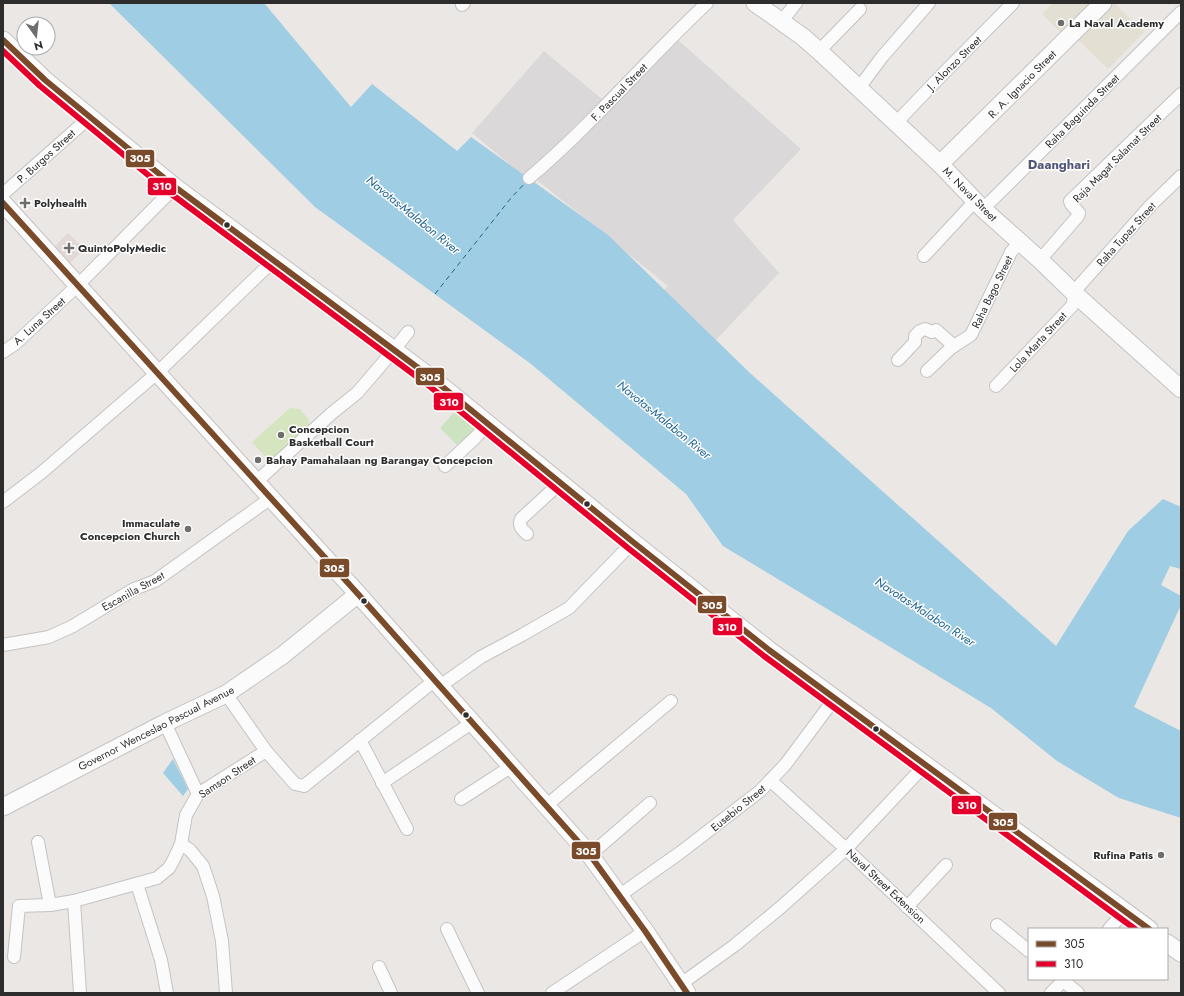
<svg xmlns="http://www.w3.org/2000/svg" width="1184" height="996" font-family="Jost,sans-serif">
	<rect width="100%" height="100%" fill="#eae7e4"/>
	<g fill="#dbd8da">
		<path d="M678,40L801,149L733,220L779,273L685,373L643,306L668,286L537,180Z"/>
		<path d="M544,51L602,99L525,177L472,133Z"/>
	</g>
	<g fill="#e3dfd3">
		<path d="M1053,3H1091L1060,32L1042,14Z"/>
		<path d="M1114,3L1144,32L1108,69L1078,40Z"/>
	</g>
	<path fill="#e2d8d6" d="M68,233L84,249L70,263L54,247Z"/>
	<path fill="#cce2c0" d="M458,408L479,426L459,447L440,428Z"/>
	<path fill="#d4e5bf" d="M290,408L300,409L309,420V428L272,464L252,442Z"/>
	<g fill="#9fcde3">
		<path d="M109,3H264L351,107L372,84L457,151L471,137L608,235L750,373L1056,646L1128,531L1163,499L1181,507V569L1170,566L1161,585L1181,596V605L1134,707L1181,731V818L1119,798L1057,761L991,708L723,546L686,494L531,364L315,207Z"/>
		<path d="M173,759L188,789L183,796L163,773Z"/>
	</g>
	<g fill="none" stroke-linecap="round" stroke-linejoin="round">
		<path stroke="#1c6291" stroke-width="1" stroke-dasharray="5 4" stroke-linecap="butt" d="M435,294L511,198L526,182"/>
		<g stroke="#c4c3c3" stroke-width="14">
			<g id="street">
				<path d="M462,5L464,3"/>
				<path d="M782,21L796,3"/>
				<path d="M819,51L860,9"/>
				<path d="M859,88L882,57L929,3"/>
				<path d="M896,123L934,83L1013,3"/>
				<path d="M529,178C593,124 646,60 707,3"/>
				<path d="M3,194L90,117"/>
				<path d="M983,209L1181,12"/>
				<path d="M924,256L975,201"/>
				<path d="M1040,260L1078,216L1079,213L1071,204L1070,201L1181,94"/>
				<path d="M3,352L15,344L78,285L175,187"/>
				<path d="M898,360L915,342V336L920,331L925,329L932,332L936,330L954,346"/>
				<path d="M927,371L951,348L971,335L1011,252L1020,242"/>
				<path d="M996,386L1072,306L1075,294L1079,286L1151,205L1181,176"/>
				<path d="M445,466L476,437L487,424"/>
				<path d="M256,482L332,413L357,393L394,350L408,332"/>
				<path d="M3,502L41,473L157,373L274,260"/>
				<path d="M527,534C522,529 518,526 521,519L560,483"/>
				<path d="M3,645L49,637L73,626L134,589L155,581L271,498"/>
				<path d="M440,686L481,657L522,635L569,608L633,542"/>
				<path d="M226,694L266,751L295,784L304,786L435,680"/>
				<path d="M165,723L198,794"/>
				<path d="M360,740L407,829"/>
				<path d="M771,781L846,849L999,993"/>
				<path d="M382,783L473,722"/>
				<path d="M461,799L512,766"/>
				<path d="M547,805L671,701"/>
				<path d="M38,842L50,905"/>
				<path d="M181,844L190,850L203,866L213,896L222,941L226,993"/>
				<path d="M590,855L650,803"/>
				<path d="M137,884L161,960L167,993"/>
				<path d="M620,895L681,852L760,791L785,765L835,698"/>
				<path d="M907,907L946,865"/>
				<path d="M997,925L1029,951"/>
				<path d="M447,929L478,993"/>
				<path d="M1109,929L1125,911"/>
				<path d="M14,957L19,906L50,905L74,901"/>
				<path d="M379,967L391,993"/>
				<path d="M1061,979L1078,993"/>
				<path d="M681,984L735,945L781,907L846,849L925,765"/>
				<path d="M80,993L74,901L157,878L169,868L173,861L181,844L186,815L198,794L266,751"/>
				<path d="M552,993L645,931"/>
				<path d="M1051,993L1065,979"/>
			</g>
		</g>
		<g stroke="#c4c3c3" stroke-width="19">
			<g id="secondary">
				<path d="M755,3L803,37L819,51L940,164L983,209L1040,260L1075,294L1181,389"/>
				<path d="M3,40L45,80L175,187L433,379L633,542L769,650L1149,929"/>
				<path d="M940,164L1103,3"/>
				<path d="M3,203L358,594L590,855L645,931L687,993"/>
				<path d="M3,807L165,723L226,694L283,655L358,594"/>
				<path d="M1167,943L1181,953"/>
			</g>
		</g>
		<use href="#street" stroke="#fcfbfb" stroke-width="12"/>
		<use href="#secondary" stroke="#fcfbfb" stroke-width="17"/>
		<g stroke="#fff" stroke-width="9">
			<g id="bus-1">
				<path d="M3,40L45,80L175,187L433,379L633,542L769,650L1149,929"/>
				<path d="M3,203L358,594L590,855L645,931L687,993"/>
			</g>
		</g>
		<g stroke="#fff" stroke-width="9">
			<path id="bus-2" d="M3,51L40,86L170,193L428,385L628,548L764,656L1135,929"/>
		</g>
		<use href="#bus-1" stroke="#7a4b2a" stroke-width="6"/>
		<use href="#bus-2" stroke="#e4002b" stroke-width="6"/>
	</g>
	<g fill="#6f6e6d" stroke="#fff" stroke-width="1.5">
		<circle cx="1061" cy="23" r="4"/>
		<path d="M23 197h4v4h4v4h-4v4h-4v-4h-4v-4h4z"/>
		<path d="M67 242h4v4h4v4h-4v4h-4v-4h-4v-4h4z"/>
		<circle cx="281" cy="435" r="4"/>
		<circle cx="258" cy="460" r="4"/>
		<circle cx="188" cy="529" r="4"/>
		<circle cx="1161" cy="855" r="4"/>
	</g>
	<g fill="#2d2d2d" stroke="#fff" stroke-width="1.5">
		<circle cx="227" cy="225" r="3.5"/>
		<circle cx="587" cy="504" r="3.5"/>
		<circle cx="364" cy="601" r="3.5"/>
		<circle cx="466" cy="715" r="3.5"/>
		<circle cx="876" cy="729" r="3.5"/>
	</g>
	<g text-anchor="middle" stroke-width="3" stroke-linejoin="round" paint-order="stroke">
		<g font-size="11" font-weight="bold" fill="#2d2d2d" stroke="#fff" text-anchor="start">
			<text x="1069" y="27">La Naval Academy</text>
			<text x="34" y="207">Polyhealth</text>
			<text x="78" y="252">QuintoPolyMedic</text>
			<text x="289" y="433">Concepcion<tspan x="289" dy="13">Basketball Court</tspan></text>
			<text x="266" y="464">Bahay Pamahalaan ng Barangay Concepcion</text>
			<text x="180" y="527" text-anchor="end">Immaculate<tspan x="180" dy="13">Concepcion Church</tspan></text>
			<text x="1153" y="859" text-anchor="end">Rufina Patis</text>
		</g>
		<g font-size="11" fill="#2d2d2d" stroke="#fff">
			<text transform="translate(954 63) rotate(-45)" y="4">J. Alonzo Street</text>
			<text transform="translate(1022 84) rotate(-45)" y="4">R. A. Ignacio Street</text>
			<text transform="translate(619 92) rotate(-46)" y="4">F. Pascual Street</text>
			<text transform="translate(1082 111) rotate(-45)" y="4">Raha Baguinda Street</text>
			<text transform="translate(46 156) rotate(-42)" y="4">P. Burgos Street</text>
			<text transform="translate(1117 158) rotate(-45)" y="4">Raja Magat Salamat Street</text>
			<text transform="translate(970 194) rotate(45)" y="4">M. Naval Street</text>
			<text transform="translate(1126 234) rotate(-48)" y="4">Raha Tupaz Street</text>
			<text transform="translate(992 292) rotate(-64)" y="4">Raha Bago Street</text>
			<text transform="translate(39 321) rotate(-42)" y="4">A. Luna Street</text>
			<text transform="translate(1038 342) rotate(-47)" y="4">Lola Marta Street</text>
			<text transform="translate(133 591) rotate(-29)" y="4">Escanilla Street</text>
			<text transform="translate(156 728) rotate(-27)" y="4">Governor Wenceslao Pascual Avenue</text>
			<text transform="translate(227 777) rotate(-34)" y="4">Samson Street</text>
			<text transform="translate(738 808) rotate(-39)" y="4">Eusebio Street</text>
			<text transform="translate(886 886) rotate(43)" y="4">Naval Street Extension</text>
		</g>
		<g font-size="12" font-style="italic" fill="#1c6291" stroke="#fff">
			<text transform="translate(413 215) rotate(39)" y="4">Navotas-Malabon River</text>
			<text transform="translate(664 420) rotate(39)" y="4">Navotas-Malabon River</text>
			<text transform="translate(925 612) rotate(33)" y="4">Navotas-Malabon River</text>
		</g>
		<g font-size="13" font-weight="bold" fill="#515679" stroke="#fff">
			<text x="1059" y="169">Daanghari</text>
		</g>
	</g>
	<g stroke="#fff" stroke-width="1.5">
		<rect x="125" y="149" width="30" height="19" rx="4" fill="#7a4b2a"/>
		<rect x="147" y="177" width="30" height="19" rx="4" fill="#e4002b"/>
		<rect x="415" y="367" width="30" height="19" rx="4" fill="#7a4b2a"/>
		<rect x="433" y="392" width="31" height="19" rx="4" fill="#e4002b"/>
		<rect x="319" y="558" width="31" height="20" rx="4" fill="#7a4b2a"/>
		<rect x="697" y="595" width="30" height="19" rx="4" fill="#7a4b2a"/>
		<rect x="712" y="617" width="31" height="19" rx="4" fill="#e4002b"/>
		<rect x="951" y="795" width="31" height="20" rx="4" fill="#e4002b"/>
		<rect x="988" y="812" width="30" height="19" rx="4" fill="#7a4b2a"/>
		<rect x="571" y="841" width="30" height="19" rx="4" fill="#7a4b2a"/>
	</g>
	<g font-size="11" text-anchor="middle" font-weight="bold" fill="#fff">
		<text x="140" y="162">305</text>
		<text x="162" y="190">310</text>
		<text x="430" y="381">305</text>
		<text x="449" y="406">310</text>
		<text x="334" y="572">305</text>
		<text x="712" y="609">305</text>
		<text x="727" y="631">310</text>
		<text x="967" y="809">310</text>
		<text x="1003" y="826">305</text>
		<text x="586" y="855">305</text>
	</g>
	<rect width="1184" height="996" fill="none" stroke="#2d2d2d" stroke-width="8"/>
	<rect x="1028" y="928" width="140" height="52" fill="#ffffff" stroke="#ababab"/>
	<rect x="1036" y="941" width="20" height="6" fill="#7a4b2a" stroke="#ababab"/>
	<text x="1064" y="948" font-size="12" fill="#2d2d2d">305</text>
	<rect x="1036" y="961" width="20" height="6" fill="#e4002b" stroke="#ababab"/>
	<text x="1064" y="968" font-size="12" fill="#2d2d2d">310</text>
	<g transform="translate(36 36) rotate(165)"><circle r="19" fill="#ffffff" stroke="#ababab"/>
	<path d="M0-3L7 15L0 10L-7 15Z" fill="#6f6e6d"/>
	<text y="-6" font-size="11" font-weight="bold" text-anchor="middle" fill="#2d2d2d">N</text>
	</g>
</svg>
